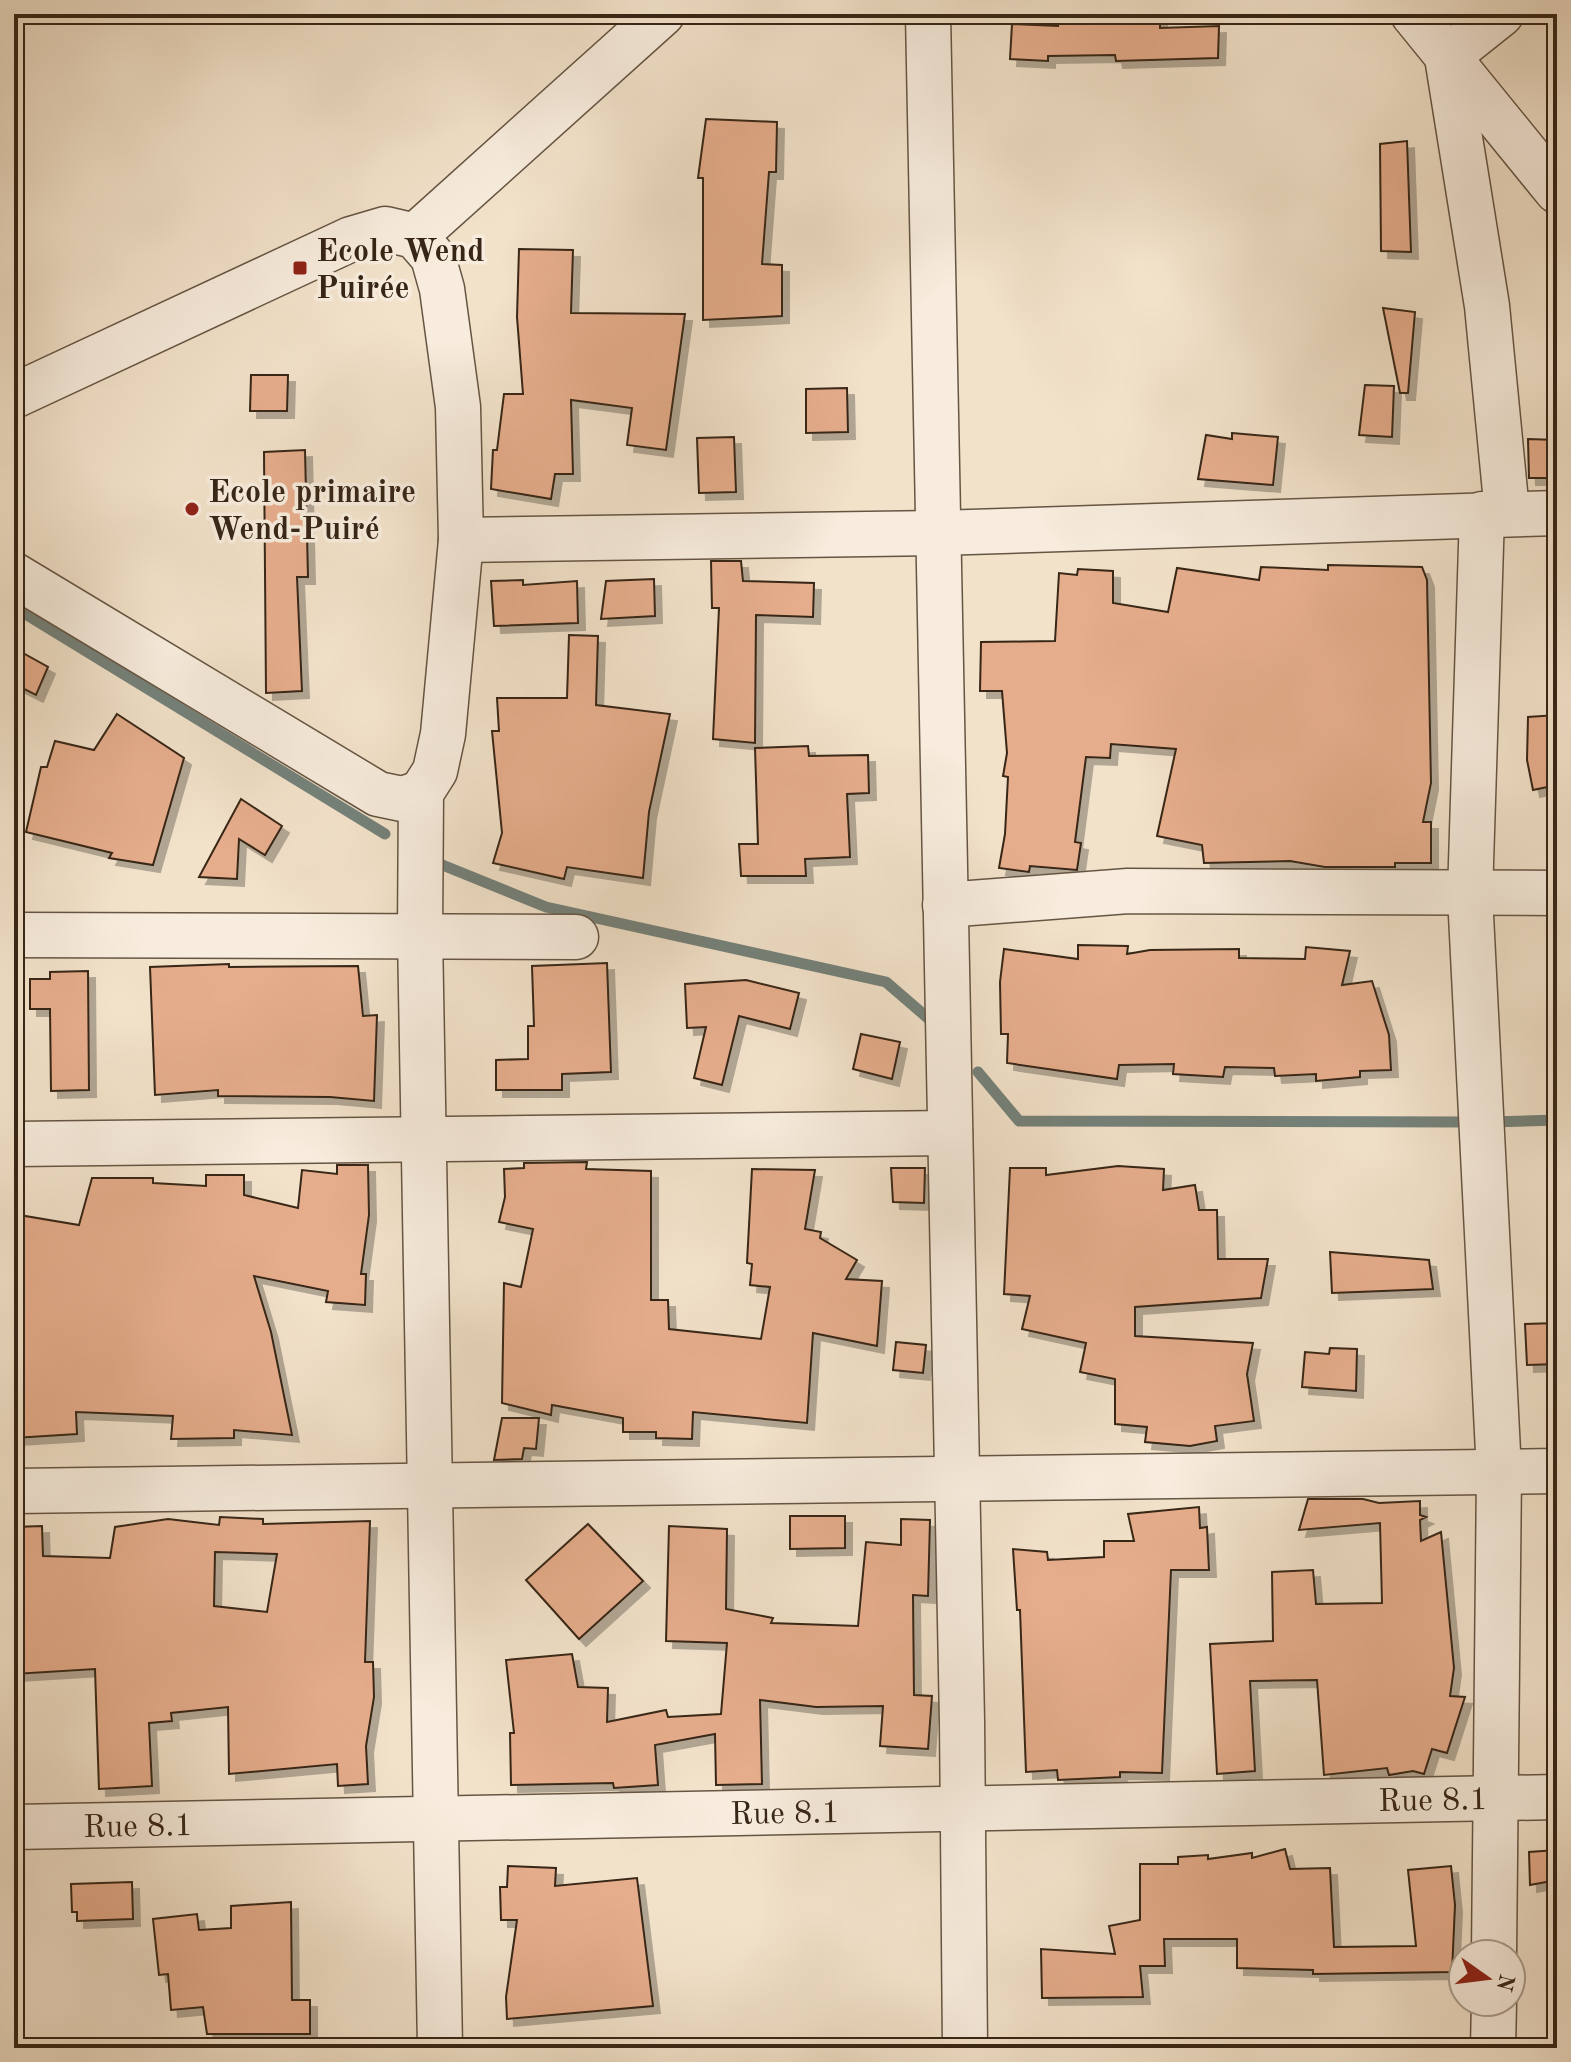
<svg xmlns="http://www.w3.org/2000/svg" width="1571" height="2062" font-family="'Old Standard TT',serif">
	<defs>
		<filter id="shadow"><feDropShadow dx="7" dy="7" stdDeviation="0" flood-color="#0004"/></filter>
	</defs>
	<rect width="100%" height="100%" fill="#f2e2ca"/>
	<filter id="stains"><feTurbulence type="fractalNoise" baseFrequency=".0025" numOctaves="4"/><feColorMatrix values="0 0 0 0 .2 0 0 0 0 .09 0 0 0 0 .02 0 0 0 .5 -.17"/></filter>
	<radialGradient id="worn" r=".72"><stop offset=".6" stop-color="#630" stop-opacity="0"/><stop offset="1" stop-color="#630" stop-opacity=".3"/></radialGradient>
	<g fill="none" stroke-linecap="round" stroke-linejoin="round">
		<g stroke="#74817a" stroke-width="11">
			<path d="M14,607L385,834"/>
			<path d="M435,862L546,907L886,982L930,1020"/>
			<path d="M978,1072L1019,1121L1472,1122"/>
			<path d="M1490,1122L1557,1120"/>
		</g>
	</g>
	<g fill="#e6ad8c" stroke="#372616" stroke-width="2" fill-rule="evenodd" filter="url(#shadow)">
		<path d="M1058,14L1160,15V28L1219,26L1218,58L1116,61L1115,55L1048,56V61L1010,59L1012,24L1058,26Z"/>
		<path d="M706,119L777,122L776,172H769L762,264L782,265V316L703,320V178H698Z"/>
		<path d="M1407,141L1411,252L1381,251L1380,144Z"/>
		<path d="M519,249L573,250L571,313L685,314L666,450L627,445L632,408L571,400L573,474H555L551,499L491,489L493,450H497L504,394H523L517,317Z"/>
		<path d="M1383,308L1415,312L1408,393H1400Z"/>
		<path d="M251,375H288L287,411H250Z"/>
		<path d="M1365,385L1394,386L1392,437L1359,435Z"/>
		<path d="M847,388L848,432L806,433V389Z"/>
		<path d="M1232,433L1278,437L1273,485L1198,479L1206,435L1232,439Z"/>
		<path d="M734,437L736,492L699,493L697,438Z"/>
		<path d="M1528,439L1557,440V478H1529Z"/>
		<path d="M305,450L308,577H297L302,691L266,693L264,452Z"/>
		<path d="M711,561H741L743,581L814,583L813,617L756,615L755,743L713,739L719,608H712Z"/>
		<path d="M1328,565L1422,567L1427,580L1431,783L1423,822H1431V863H1395V867H1325L1290,861L1204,863L1202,845L1157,836L1176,749L1111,744L1110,758L1086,757L1075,842L1081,843L1077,870L1030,866L1029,872L999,868L1005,834L1008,777L1003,776L1007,753L1002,691H980L981,642L1055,641L1059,573L1077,575L1078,569L1113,571V603L1168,612L1177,568L1259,580L1261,567L1328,570Z"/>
		<path d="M654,579L655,616L601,619L606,581Z"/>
		<path d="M523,580V585L577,581L578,623L494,626L491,581Z"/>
		<path d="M569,635L598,636L596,705L670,714L649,812L643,878L567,867L564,879L493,863L502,833L492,731H499L497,698H567Z"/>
		<path d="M14,648L48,667L36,695L14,684Z"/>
		<path d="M117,714L184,758L153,865L109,858L112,853L26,832L41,767H47L55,741L94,750Z"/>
		<path d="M1557,715V785L1533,790L1527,760L1528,717Z"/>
		<path d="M808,746L809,756L868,755L869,793L847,794L850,857L805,859L806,876H741L739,844H758L755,748Z"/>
		<path d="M241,799L282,826L265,855L239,839L237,879L199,877Z"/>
		<path d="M1078,945L1128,946L1127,954L1150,950L1239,949V958L1305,959L1306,947L1350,951L1342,985L1372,981L1389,1035L1391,1070L1360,1071V1077L1316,1081V1074L1275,1076L1274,1068L1225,1067L1223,1077L1173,1074L1174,1064L1119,1065L1117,1079L1007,1063L1008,1034H1001L1000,982L1004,949L1078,959Z"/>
		<path d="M607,963L611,1072L562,1074V1090H496V1060L528,1059V1026H534L532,966Z"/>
		<path d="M229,964V967L358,966L363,1016L377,1015L374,1101L330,1097L218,1096V1090L155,1095L150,967Z"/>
		<path d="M88,971L89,1090L51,1091L50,1009H30V979H50V972Z"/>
		<path d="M746,980L799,993L790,1029L739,1016L722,1085L694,1078L706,1027L687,1028L685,984Z"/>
		<path d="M861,1034L900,1042L892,1079L853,1069Z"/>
		<path d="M587,1162L586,1169L651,1171V1300H668L669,1329L761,1339L770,1287L750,1285L752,1264L747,1263L752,1169L815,1170L805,1229L821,1232L820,1238L857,1260L846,1279L882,1281L877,1346L813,1333L807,1423L693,1412L692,1439L656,1438V1432H623V1418L552,1405L551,1415L502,1403L504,1283L521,1287L533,1229L499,1222L505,1197L504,1169L524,1168V1163Z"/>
		<path d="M337,1165H368L369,1215L361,1274H366L365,1305L326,1302L328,1291L254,1276L271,1332L292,1435L234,1430V1438L171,1439L173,1416L76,1412L77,1434L14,1438V1248L19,1215L79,1225L92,1178H153V1183L206,1186V1175H244V1195L298,1208L302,1170L337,1174Z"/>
		<path d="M1118,1166L1164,1169L1163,1190L1195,1185L1199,1210H1217L1218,1259H1268L1261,1298L1135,1307V1336L1253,1343L1247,1374L1254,1421L1215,1426L1217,1441L1190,1446L1145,1442L1147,1427L1115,1424V1379L1080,1372L1086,1343L1022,1329L1030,1296L1004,1294L1010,1168H1046V1175Z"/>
		<path d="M891,1168H925L924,1203L893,1202Z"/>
		<path d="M1330,1252L1429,1260L1433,1289L1332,1293Z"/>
		<path d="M1557,1323V1364L1527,1365L1525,1324Z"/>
		<path d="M896,1342L926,1345L923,1373L893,1370Z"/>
		<path d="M1330,1348L1357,1349L1356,1391L1302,1387L1305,1352L1329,1354Z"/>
		<path d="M502,1418H539L536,1449L524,1448L522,1459L494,1460Z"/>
		<path d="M1308,1499H1363L1379,1503L1420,1501V1515L1426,1517L1420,1520L1421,1541L1441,1532L1454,1668L1450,1696L1465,1697L1447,1753L1432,1749L1424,1774L1413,1771L1389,1775L1387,1768L1324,1775L1317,1680L1250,1681L1255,1771L1217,1774L1210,1644L1273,1641L1272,1572L1313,1570L1316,1604L1382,1603L1380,1523L1299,1530Z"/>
		<path d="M1199,1507L1200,1528L1207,1527L1209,1570H1171L1162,1773L1120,1772V1777L1058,1780L1057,1770L1026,1772L1020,1610H1017L1013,1549L1047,1552L1048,1560L1104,1557V1541H1134L1128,1514Z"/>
		<path d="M790,1516H845V1548L790,1549Z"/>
		<path d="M220,1517L263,1519V1524L370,1521L365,1662H373L374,1697L366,1746L368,1784L338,1786L337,1764L229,1774L228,1707L171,1713L172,1721L149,1723L152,1786L99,1789L95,1669L14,1674V1527L42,1526L43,1556L110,1558L115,1527L168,1519L219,1525ZM215,1552L277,1554L267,1612L214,1606Z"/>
		<path d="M901,1519L930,1520L928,1596L913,1595L914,1695L932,1696L928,1749L880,1746L883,1706L816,1707L760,1700L762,1784L716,1785L715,1734L655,1745L658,1785L614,1788L613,1783L511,1785L510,1733H514L506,1660L572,1654L578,1687L608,1688L607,1722L666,1710L668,1717L721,1714L727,1643L666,1641L669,1526L727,1529L726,1609L773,1618L771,1623L858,1626L866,1542L901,1545Z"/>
		<path d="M588,1524L643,1581L579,1639L526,1580Z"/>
		<path d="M1285,1849L1290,1869L1330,1868L1334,1947L1416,1946L1408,1870L1451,1866L1455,1905L1452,1972L1313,1974V1970L1237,1968V1939H1164L1165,1966H1140L1143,1997L1042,1998L1041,1949L1115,1954L1109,1926L1140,1920V1864H1178V1857L1208,1855V1859L1252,1853V1858Z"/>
		<path d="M1557,1850V1880L1530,1885L1529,1852Z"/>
		<path d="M508,1866L556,1868L555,1886L637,1878L653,2006L507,2019L506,1997L517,1920H501L500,1887H507Z"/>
		<path d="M132,1882L133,1919L77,1921V1912H72L71,1884Z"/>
		<path d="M291,1902L292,2000H310V2034H207L203,2007L171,2010L168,1974L159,1975L153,1919L197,1914L199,1930L231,1928V1906Z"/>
	</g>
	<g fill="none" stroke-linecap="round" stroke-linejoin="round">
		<g stroke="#665543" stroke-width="47">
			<g id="minor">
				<path d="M928,14L962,1721L965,2048"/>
				<path d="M1413,14L1557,191"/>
				<path d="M1501,14L1447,57L1487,306L1507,512"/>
				<path d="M415,236L662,14"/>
				<path d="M14,396L351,239L385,229L415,236L433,257L442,289L458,407L461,540L443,734L435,771L421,793L420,934L440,2048"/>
				<path d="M1482,514L1470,895L1499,1472L1494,1954"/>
				<path d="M461,540L938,533L1557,513"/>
				<path d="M14,575L378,794L402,799L421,793"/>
				<path d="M945,905L1128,891L1557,893"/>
				<path d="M14,935L576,937"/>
				<path d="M14,1144L950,1133"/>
				<path d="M14,1491L1557,1471"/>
				<path d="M14,1827L1557,1797"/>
				<path d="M1493,2048L1494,2002"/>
			</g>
		</g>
		<use href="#minor" stroke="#f7ecdd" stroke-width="44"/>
	</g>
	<g fill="#8f2418" stroke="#f7ecdd" stroke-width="3">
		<rect x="292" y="260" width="16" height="16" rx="4"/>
		<circle cx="192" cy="509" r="8"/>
	</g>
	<g text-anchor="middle" stroke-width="7" stroke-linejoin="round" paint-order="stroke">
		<g font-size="32" font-weight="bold" fill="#372616" stroke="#f7ecdd" text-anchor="start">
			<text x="316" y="261">Ecole Wend<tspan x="316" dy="37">Puirée</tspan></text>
			<text x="208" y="502">Ecole primaire<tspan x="208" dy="37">Wend-Puiré</tspan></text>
		</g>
		<g font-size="32" fill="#372616" stroke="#f7ecdd">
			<text transform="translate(1433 1799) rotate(-1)" y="11">Rue 8.1</text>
			<text transform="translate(785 1812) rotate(-1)" y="11">Rue 8.1</text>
			<text transform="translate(138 1825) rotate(-1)" y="11">Rue 8.1</text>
		</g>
	</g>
	<rect width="1571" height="2062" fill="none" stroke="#f2e2ca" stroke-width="48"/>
	<rect x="16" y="16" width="1539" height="2030" fill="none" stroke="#372616" stroke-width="4"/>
	<rect x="24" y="24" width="1523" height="2014" fill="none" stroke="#372616" stroke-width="2"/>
	<g transform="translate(1487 1978) rotate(104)"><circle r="38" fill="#f7ecdd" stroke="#aa9d8d" stroke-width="2"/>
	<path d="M0-6L14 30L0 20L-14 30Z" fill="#8f2418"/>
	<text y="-12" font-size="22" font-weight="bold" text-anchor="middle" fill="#372616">N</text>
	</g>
	<rect width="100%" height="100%" filter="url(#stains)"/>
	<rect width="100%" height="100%" fill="url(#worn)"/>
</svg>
